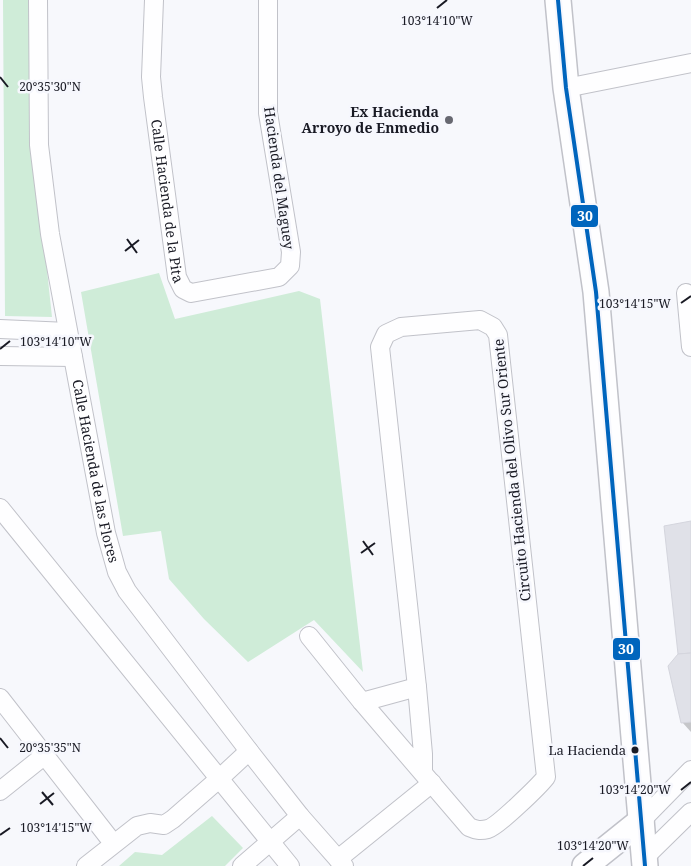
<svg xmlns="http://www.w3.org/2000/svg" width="691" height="866" font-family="'Noto Serif',serif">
	<rect width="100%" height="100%" fill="#f7f8fc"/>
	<g fill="#cfecd8">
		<path d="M3,0H29L33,140L52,317L5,316Z"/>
		<path d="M159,273L175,319L299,291L320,299L363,672L314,620L248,662L204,619L169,579L161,531L123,536L81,292Z"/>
		<path d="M212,816L243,848L225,866H119L135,852L162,855Z"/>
	</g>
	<path fill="#0003" d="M691,522V732L682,722L680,655Z"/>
	<g fill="#e0e1e8" stroke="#d4d5dd">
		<path d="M691,521V653L678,654L664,526Z"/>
		<path d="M691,653V722L681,723L668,666L678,654Z"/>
	</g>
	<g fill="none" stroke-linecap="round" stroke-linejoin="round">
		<g stroke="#c1c2c9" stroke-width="20">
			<g id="street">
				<path id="s1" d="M38,0L39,145L50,234L106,533L117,572L127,591L249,751L300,816L344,866"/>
				<path id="s2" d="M154,0L151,77L153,97L177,277L183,289L191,293L279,277L290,266L291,252L268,113V0"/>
				<path d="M566,88L691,63"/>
				<path d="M686,293L691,347"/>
				<path d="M0,329L68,332"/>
				<path d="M0,356L73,357"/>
				<path d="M0,508L290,866"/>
				<path d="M309,636L362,702L469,827C476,830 480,831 488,829C498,826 539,786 546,777L498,335L493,327L480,320L401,327L386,334L380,347L417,687L423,754V772"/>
				<path d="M0,698L113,843"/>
				<path d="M362,702L417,687"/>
				<path d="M0,791L45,755"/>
				<path d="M641,821L691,770"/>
				<path d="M644,858L691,812"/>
				<path d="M338,859L432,783"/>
				<path d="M86,866L137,826L150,823L164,825L173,819L220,778L249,751"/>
				<path d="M242,866L300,816"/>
			</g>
		</g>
		<g stroke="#c1c2c9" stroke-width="28">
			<g id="secondary">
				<path d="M558,0L566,88L596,292L645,866"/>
				<path d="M585,866L641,821"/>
			</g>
		</g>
		<use href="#street" stroke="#fefeff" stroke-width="18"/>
		<use href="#secondary" stroke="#fefeff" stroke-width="25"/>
		<g stroke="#f6f7fd" stroke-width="8">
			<path id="bus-1" d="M558,0L566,88L596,292L645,866"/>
		</g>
		<use href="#bus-1" stroke="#0065bd" stroke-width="4"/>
	</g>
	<path fill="none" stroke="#191a24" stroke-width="2" d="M437,8L447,0M0,77L8,87M127,239L137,253M125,251L139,240M681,303L691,296M0,349L10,341M363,541L373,555M361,553L375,543M0,738L8,748M681,790L691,782M42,792L53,805M40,804L54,793M0,835L10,828M583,866L593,858"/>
	<circle fill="#676870" stroke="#f6f7fd" stroke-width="2" cx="449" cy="120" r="5"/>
	<circle fill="#191a24" stroke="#f6f7fd" stroke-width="2" cx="635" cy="750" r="4.5"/>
	<g text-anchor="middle" stroke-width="5" stroke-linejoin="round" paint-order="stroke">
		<g font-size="13" fill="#191a24" stroke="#f6f7fd" text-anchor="end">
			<text x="626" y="755">La Hacienda</text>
		</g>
		<g font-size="14" font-weight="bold" fill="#191a24" stroke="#f6f7fd" text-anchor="end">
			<text x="439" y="117">Ex Hacienda<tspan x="439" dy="16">Arroyo de Enmedio</tspan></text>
		</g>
		<g font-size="14" fill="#191a24" stroke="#f6f7fd">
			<text transform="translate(279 178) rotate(82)" y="5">Hacienda del Maguey</text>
			<text dy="5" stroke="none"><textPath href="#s2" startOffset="202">Calle Hacienda de la Pita</textPath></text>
			<text transform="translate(512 470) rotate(-96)" y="5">Circuito Hacienda del Olivo Sur Oriente</text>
			<text dy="5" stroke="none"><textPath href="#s1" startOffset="476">Calle Hacienda de las Flores</textPath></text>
		</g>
	</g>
	<g font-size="12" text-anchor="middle" fill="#191a24" stroke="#f6f7fd" stroke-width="5" stroke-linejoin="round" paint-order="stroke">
		<text x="437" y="25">103°14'10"W</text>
		<text x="50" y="91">20°35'30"N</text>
		<text x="635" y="308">103°14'15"W</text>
		<text x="56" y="346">103°14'10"W</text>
		<text x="50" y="752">20°35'35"N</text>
		<text x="635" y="794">103°14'20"W</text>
		<text x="56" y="832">103°14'15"W</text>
		<text x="593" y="850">103°14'20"W</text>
	</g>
	<g stroke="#f6f7fd" stroke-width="2">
		<rect x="570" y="204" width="29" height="24" rx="5" fill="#0065bd"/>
		<rect x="612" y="637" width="29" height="24" rx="5" fill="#0065bd"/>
	</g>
	<g font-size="14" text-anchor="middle" font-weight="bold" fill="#fff">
		<text x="585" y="221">30</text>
		<text x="626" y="654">30</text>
	</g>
</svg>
